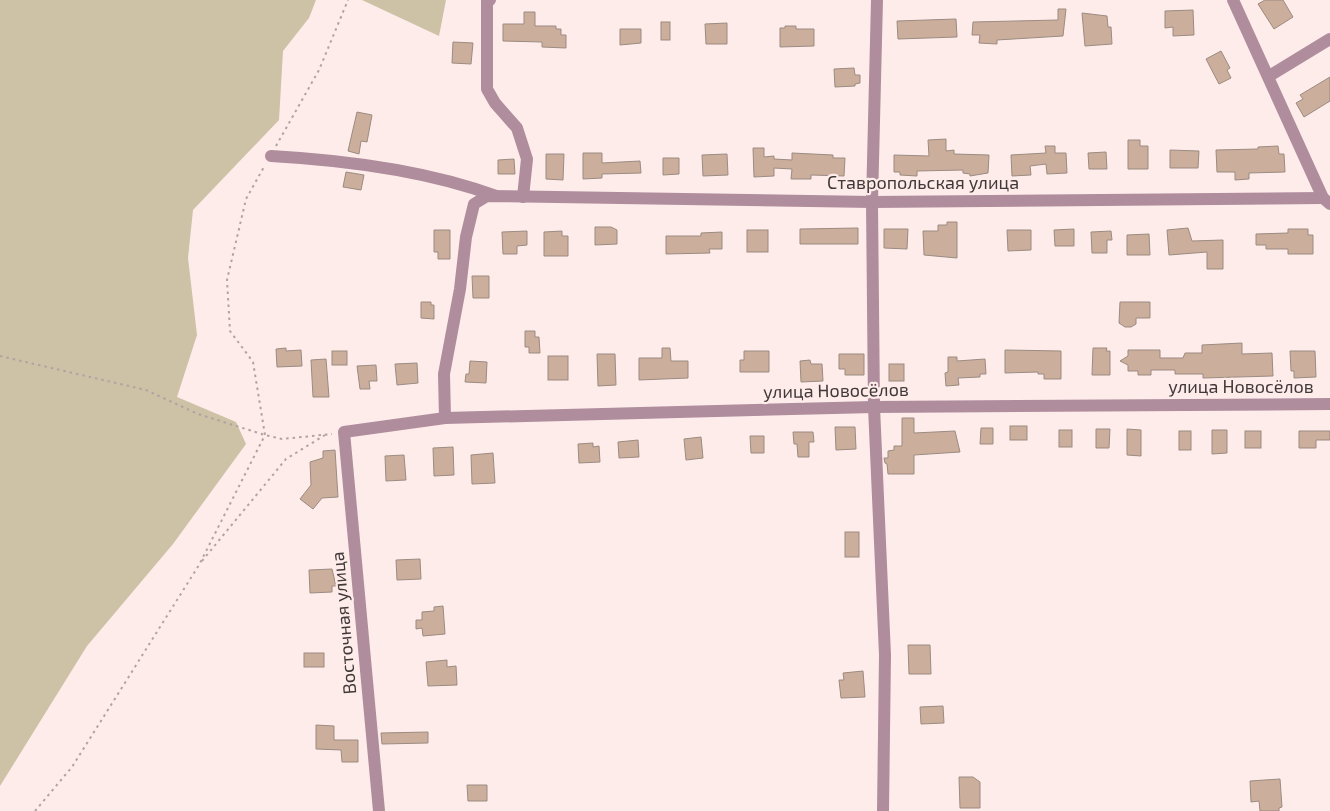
<svg xmlns="http://www.w3.org/2000/svg" width="1330" height="811" font-family="'Exo 2',sans-serif">
	<rect width="100%" height="100%" fill="#feeceb"/>
	<g fill="#cdc1a6">
		<path d="M0,0H316L309,18L283,51L279,120L193,210L188,258L197,335L177,397L236,422L246,444L173,544L87,646L0,786Z"/>
		<path d="M362,0H446L439,36Z"/>
	</g>
	<g fill="#ccae9c" stroke="#9b8b81">
		<path d="M1265,0H1283L1293,17L1274,29L1258,4Z"/>
		<path d="M1058,9H1066L1063,36L997,40V44L979,43L980,35H972L973,22L1058,20Z"/>
		<path d="M1193,10L1194,35L1173,36V27L1165,28V11Z"/>
		<path d="M524,12H535V26H556V29H561V35H566V48L542,47V42L503,41V24H524Z"/>
		<path d="M1082,13L1107,16L1108,27H1111L1112,44L1085,46Z"/>
		<path d="M956,19L957,37L898,39L897,21Z"/>
		<rect x="661" y="22" width="9" height="18"/>
		<path d="M727,23V44H706L705,24Z"/>
		<path d="M785,26H796V29H814V46L780,47V28H785Z"/>
		<path d="M620,29H641V43L620,45Z"/>
		<path d="M453,42L473,43L471,64L452,63Z"/>
		<path d="M1221,51L1230,68L1227,70L1231,78L1219,84L1206,59Z"/>
		<path d="M854,68L855,75H860V83L855,84V86L835,87L834,69Z"/>
		<path d="M1330,77V101L1304,117L1296,103L1303,99L1300,95Z"/>
		<path d="M357,112L372,115L367,142L361,141L359,154L348,151Z"/>
		<path d="M946,139V151L954,150V154L989,155L988,173L970,176V174L963,173V170L917,171V176L900,175V172H894V155L929,156L928,140Z"/>
		<path d="M1128,140H1140V146H1148V169H1128Z"/>
		<path d="M1045,146H1055V153H1066L1067,173L1047,174L1046,164L1030,166L1031,175L1012,176L1011,155L1046,153Z"/>
		<path d="M1278,146L1279,154H1284L1285,172L1249,173V179L1235,180V172H1217L1216,150L1258,149V147Z"/>
		<path d="M753,148H764V157L774,156V159L792,160V153L833,155V158H845L844,176L811,175V179H791L792,169L774,168V176L754,177Z"/>
		<path d="M1170,150L1199,151L1198,168H1170Z"/>
		<path d="M1106,152L1107,169H1089L1088,153Z"/>
		<path d="M583,153H602V163L640,161L641,173L602,174V178L583,179Z"/>
		<path d="M546,154H564L563,180L546,179Z"/>
		<path d="M727,154L728,175L703,176L702,155Z"/>
		<path d="M663,158H679V174L663,175Z"/>
		<path d="M514,159L515,174H498V160Z"/>
		<path d="M346,172L364,175L361,190L343,187Z"/>
		<path d="M947,222H957V258L924,255L923,231H938V225H947Z"/>
		<path d="M595,227H611L617,230V244L595,245Z"/>
		<path d="M858,228V244H800V229Z"/>
		<path d="M1188,228L1192,241L1223,240V269H1207V252L1169,255L1167,230Z"/>
		<path d="M884,229H908L907,249L884,248Z"/>
		<path d="M1074,229V246H1055L1054,230Z"/>
		<path d="M1288,229H1308V235H1313V254H1288V249H1266V245H1256V234L1288,233Z"/>
		<path d="M434,230H450V259H438V252H434Z"/>
		<rect x="747" y="230" width="21" height="22"/>
		<path d="M1007,230H1031V250L1008,251Z"/>
		<path d="M527,231V245L517,246V254H503L502,232Z"/>
		<path d="M562,231V236H568V256H544V232Z"/>
		<path d="M1111,231L1112,240H1107V253H1092L1091,232Z"/>
		<path d="M722,232V249H709L710,253L666,254V236H701V233Z"/>
		<path d="M1149,234L1150,255H1127V235Z"/>
		<path d="M472,276H489V298H473Z"/>
		<path d="M421,302H431V305H434V319L421,318Z"/>
		<path d="M1120,302H1150V318H1136V324L1131,327H1125L1119,323Z"/>
		<path d="M525,331H535V337H539L540,353H529V347H525Z"/>
		<path d="M1242,343V354L1272,353L1273,376L1203,378V374H1175V370H1151V375H1138V371H1128V365L1120,361L1128,356V350H1160V358H1183L1185,353H1202V345Z"/>
		<path d="M286,348V351L301,350L302,366L277,367L276,349Z"/>
		<path d="M662,348H670L671,361H688V378L639,380V358H662Z"/>
		<path d="M1093,348H1107L1106,351H1110V375H1092Z"/>
		<path d="M1005,350L1061,351V379H1044V374H1038V372L1005,373Z"/>
		<rect x="332" y="351" width="15" height="14"/>
		<path d="M744,351H769V372H740V360H744Z"/>
		<path d="M1290,351H1315L1316,377L1294,378V371H1291Z"/>
		<path d="M597,354H615L616,385L598,386Z"/>
		<path d="M839,354H864V375H845V369H839Z"/>
		<rect x="548" y="356" width="20" height="24"/>
		<path d="M948,357H957V361L985,359L986,374H980V377L958,378L959,385L946,386L945,373L948,372Z"/>
		<path d="M326,359L329,397H313L311,360Z"/>
		<path d="M810,360L811,364H822L823,381L801,382L800,361Z"/>
		<path d="M470,361L487,362L486,383L465,382L466,374H469Z"/>
		<path d="M417,363L418,383L397,385L395,364Z"/>
		<rect x="889" y="364" width="15" height="17"/>
		<path d="M376,365L377,381H369L370,389H360L357,366Z"/>
		<path d="M902,418H914V433L955,431L960,452L914,455V474H888L887,464L885,463L884,458H888V451L894,450V446H902Z"/>
		<rect x="1010" y="426" width="17" height="14"/>
		<path d="M835,427H855L856,449L836,450Z"/>
		<path d="M981,428H993V444H980Z"/>
		<path d="M1096,429H1110L1109,448H1096Z"/>
		<path d="M1127,429L1141,430V456L1127,455Z"/>
		<rect x="1059" y="430" width="13" height="17"/>
		<path d="M1212,430H1227V453L1212,454Z"/>
		<rect x="1179" y="431" width="12" height="19"/>
		<rect x="1245" y="431" width="16" height="17"/>
		<path d="M1299,431H1330V440H1316V448H1299Z"/>
		<path d="M793,432H813L814,442H809V457H798L797,444H794Z"/>
		<path d="M750,436H764V453H751Z"/>
		<path d="M701,437L703,458L686,460L684,439Z"/>
		<path d="M638,440L639,457L619,458L618,442Z"/>
		<path d="M593,443V447L599,446L600,462L579,463L578,444Z"/>
		<path d="M453,447L454,475L434,476L433,448Z"/>
		<path d="M335,450L338,497L322,498L313,509L300,499L311,485L310,462L323,458V451Z"/>
		<path d="M493,453L495,483L472,484L471,455Z"/>
		<path d="M404,455L406,480L386,481L385,456Z"/>
		<rect x="845" y="532" width="14" height="25"/>
		<path d="M420,559L421,579L397,580L396,560Z"/>
		<path d="M332,569L336,586H332V592L310,593L309,570Z"/>
		<path d="M443,606L445,634L423,636L422,628L416,629V620H422V612L434,611V607Z"/>
		<path d="M908,645H930L931,674H909Z"/>
		<rect x="304" y="653" width="20" height="14"/>
		<path d="M447,660V667L456,666L457,685L428,686L426,662Z"/>
		<path d="M863,671L865,697L841,698L839,680H844L843,673Z"/>
		<path d="M943,706L944,723L921,724L920,707Z"/>
		<path d="M316,725L334,726V740H358V762H342L341,750L316,749Z"/>
		<path d="M428,732V743L382,744L381,733Z"/>
		<path d="M959,777H973L980,782V808H960Z"/>
		<path d="M1280,779L1282,807L1279,808V811H1260L1259,801L1251,802L1250,781Z"/>
		<path d="M467,785H487V801H468Z"/>
	</g>
	<g fill="none" stroke-linecap="round" stroke-linejoin="round">
		<g stroke="#b0a3a2" stroke-width="2" stroke-dasharray="2.5 4" stroke-linecap="butt">
			<path d="M276,146L319,70L348,0"/>
			<path d="M0,356L146,390L198,414L265,435L282,439L332,434"/>
			<path d="M202,561L286,459L325,435"/>
			<path d="M35,811L72,767L199,565L265,435L253,362L230,331L227,280L246,199L265,165"/>
		</g>
		<g stroke="#af8d9d" stroke-width="12">
			<path d="M490,0H487V89L495,103L517,128L527,159L523,197"/>
			<path d="M877,0L872,202L874,407L885,655L883,811"/>
			<path d="M1233,0L1323,198L1330,204"/>
			<path d="M1269,76L1330,39"/>
			<path d="M271,156C343,160 428,171 496,196"/>
			<path d="M445,418L444,374L460,289L466,237L474,204L487,196L872,202L1323,198"/>
			<path d="M379,811L344,432L445,418L874,407L1330,404"/>
		</g>
	</g>
	<g text-anchor="middle" stroke-width="4.5" stroke-linejoin="round" paint-order="stroke">
		<g font-size="18" fill="#413938" stroke="#feeceb">
			<text x="923" y="189">Ставропольская улица</text>
			<text x="1241" y="393">улица Новосёлов</text>
			<text transform="translate(836 391) rotate(-1)" y="6">улица Новосёлов</text>
			<text transform="translate(344 623) rotate(-95)" y="6">Восточная улица</text>
		</g>
	</g>
</svg>
